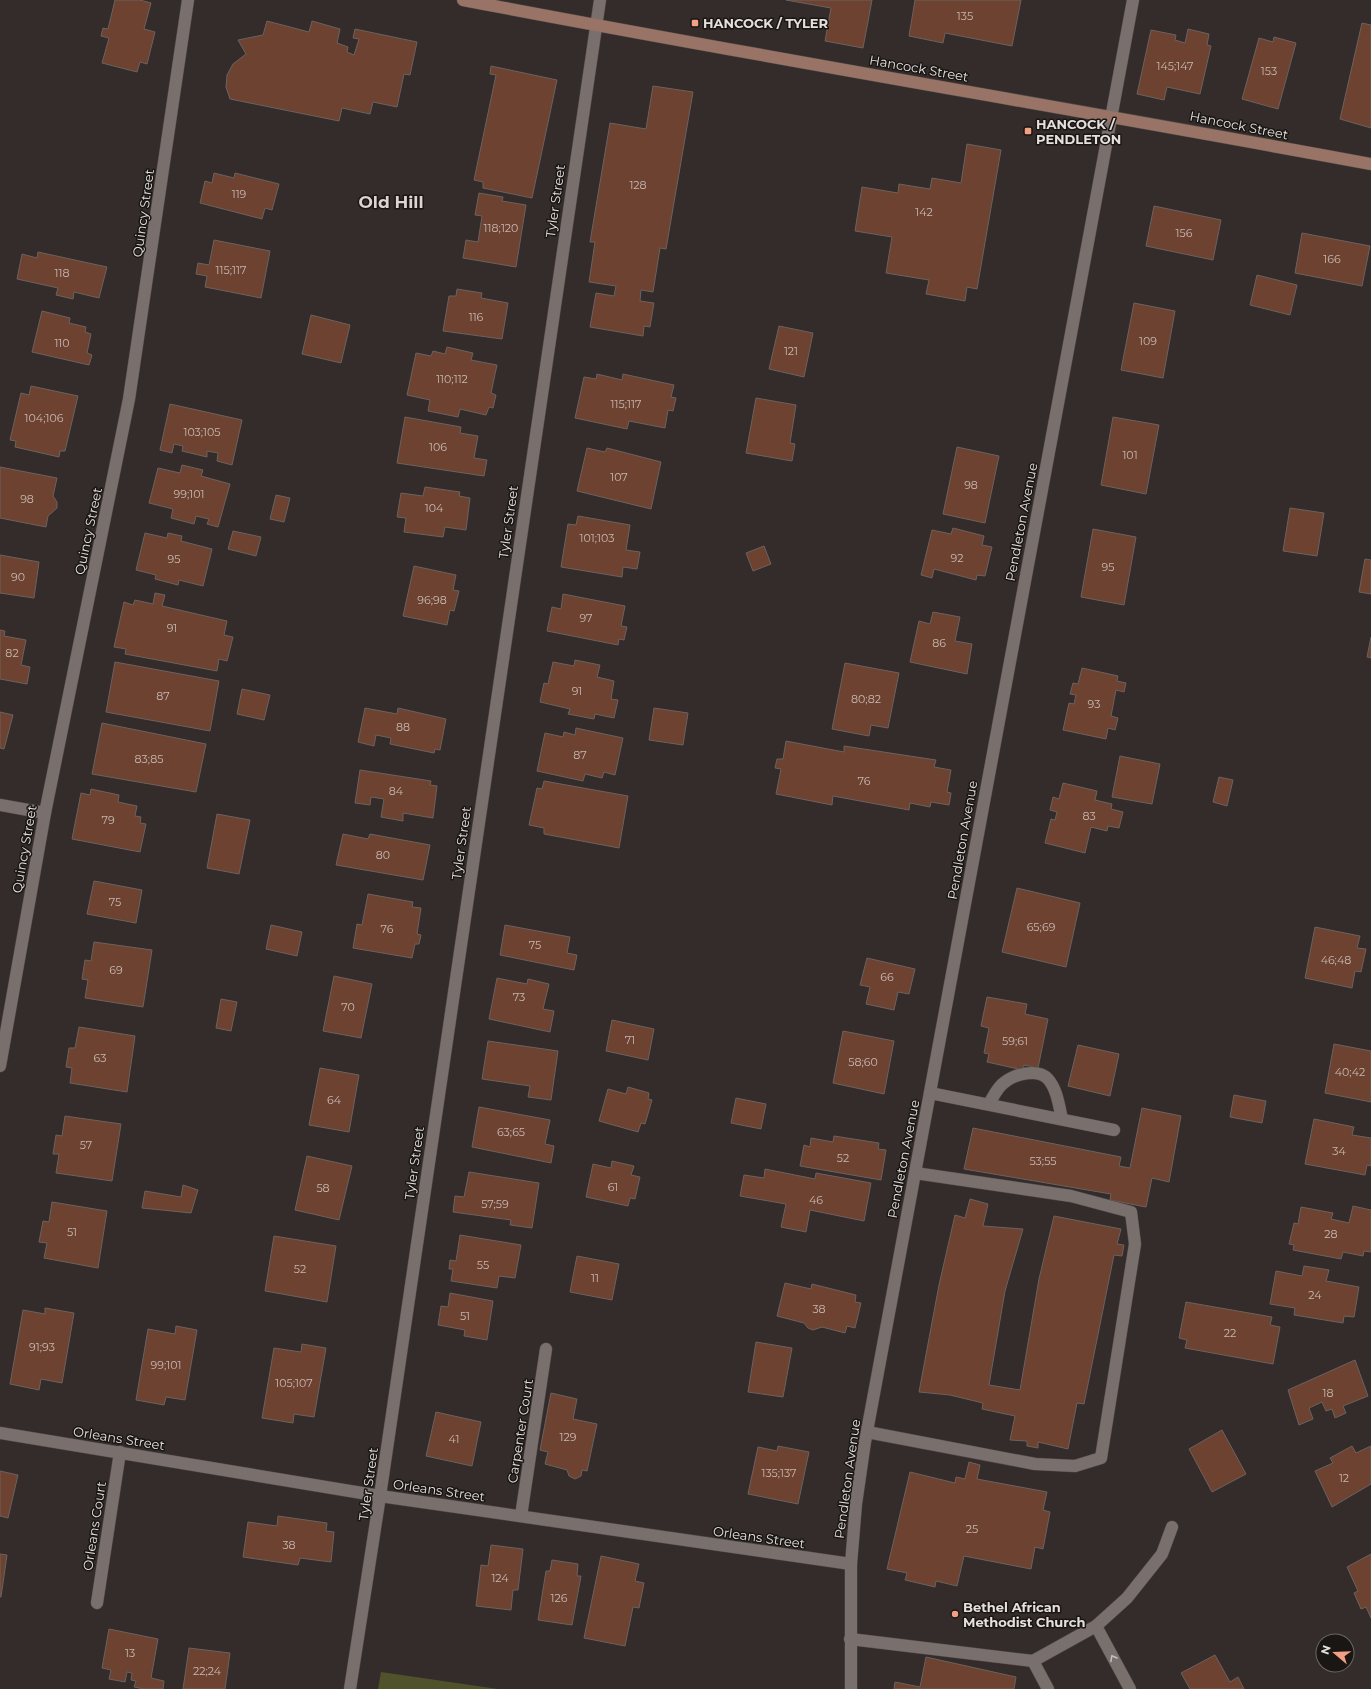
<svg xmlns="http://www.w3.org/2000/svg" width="1371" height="1689" font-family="Montserrat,sans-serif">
	<rect width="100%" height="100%" fill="#342c2a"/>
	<path fill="#4f522b" d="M381,1672L498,1689H378Z"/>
	<g fill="#6d4231" stroke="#6b625f">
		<path d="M115,0H140L151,3L144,29L155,32L147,64L140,62L137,72L102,63L109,38L101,36L103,28L108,29Z"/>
		<path d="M786,0H872L863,48L825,41L831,8Z"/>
		<path d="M915,0H1021L1012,46L945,33L943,43L909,36Z"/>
		<path d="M267,21L309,32L312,21L340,29L337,43L348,47L347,52L354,55L359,39L353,38L355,29L417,42L410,75L404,74L397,107L373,102L370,114L342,108L339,121L230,99L226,87L227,75L233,64L246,54L238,40L263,35Z"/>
		<path d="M1362,23L1371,25V128L1340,119Z"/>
		<path d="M1188,29L1209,34L1207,45L1211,46L1200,94L1167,87L1164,100L1137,94L1151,30L1176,35L1175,40L1185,43Z"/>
		<path d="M1274,37L1296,43L1278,109L1242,99L1259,38L1273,42Z"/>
		<path d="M491,66L557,80L532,198L483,188V182L474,180L496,75L490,74Z"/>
		<path d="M653,86L693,92L666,249L660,248L653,292L641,290L640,301L654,303L650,327L644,326L643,336L590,327L596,293L614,296L616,286L589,282L595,242H590L610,123L646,129Z"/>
		<path d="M967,144L1001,150L977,289L967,287L965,301L926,294L929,280L886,273L892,237L855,231L862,187L898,193L899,184L930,189L932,178L961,183Z"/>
		<path d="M214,173L234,178L235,173L279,184L272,210L265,208L262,219L200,203L205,181L212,183Z"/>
		<path d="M479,193L503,197L502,201L526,205L516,267L463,258L466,240L478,242L482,216L475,215Z"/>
		<path d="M1154,206L1221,220L1213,260L1146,246Z"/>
		<path d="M1302,233L1370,246L1362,286L1295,273Z"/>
		<path d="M214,240L270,251L261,298L205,287L207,276L196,274L198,263L209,265Z"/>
		<path d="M38,252L107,267L99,298L74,292L73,299L56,295L58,288L17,279L22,254L37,258Z"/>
		<path d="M1257,275L1297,285L1290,315L1250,305Z"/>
		<path d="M457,289L482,293L481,298L508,303L502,339L443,331L449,296H456Z"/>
		<path d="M1134,303L1175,311L1163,378L1121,370Z"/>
		<path d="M42,311L70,318L69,323L86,327L85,332L91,334L87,353L92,355L89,365L32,352Z"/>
		<path d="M311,315L350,325L341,363L302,354Z"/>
		<path d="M779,326L813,333L804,377L769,369Z"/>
		<path d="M447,347L473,353L471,360L497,365L491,393L496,395L493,408L489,407L486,415L460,409L458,417L428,411L430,400L407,395L416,353L431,356L433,351L445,354Z"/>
		<path d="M597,374L622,380L623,374L674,385L671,397L676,398L673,411L668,410L665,428L629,421L627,429L575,418L584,377L596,379Z"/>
		<path d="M31,386L78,396L65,451H60L59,457L15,447L16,441L10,440L21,393L29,395Z"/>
		<path d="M756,398L796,405L790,443L795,444L792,461L746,453Z"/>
		<path d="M170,404L242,420L232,465L217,461L218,453L207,451V457L182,451L183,446L174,444L172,453L160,450Z"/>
		<path d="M405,417L461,427L460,433L478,436L474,458L487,460L484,476L397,463Z"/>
		<path d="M1113,417L1159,425L1146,494L1101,485Z"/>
		<path d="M957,447L999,456L985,523L943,514Z"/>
		<path d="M587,448L605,452L607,448L661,462L651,509L577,491Z"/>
		<path d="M182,465L203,470L201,476L230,484L218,527L207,524L209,519L196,516L194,524L171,518L173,509L149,503L158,468L180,473Z"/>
		<path d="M0,467L57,478L53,496L57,502V508L48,516L46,527L0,518Z"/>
		<path d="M425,487L460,492L459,496L470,498L466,530L445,527L443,537L404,532L406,518L397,517L401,493L423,496Z"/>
		<path d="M276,495L290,498L284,522L270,519Z"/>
		<path d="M1290,508L1324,513L1317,556L1283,551Z"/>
		<path d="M578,516L630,525L626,550L640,552L637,569L623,567L622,577L561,567L568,524L576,525Z"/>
		<path d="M953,528L984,536L982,545L992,547L985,576L977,575L976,580L934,569L932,578L921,575L932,530L951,534Z"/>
		<path d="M1093,529L1136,537L1124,605L1081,597Z"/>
		<path d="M233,531L261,537L256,556L228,549Z"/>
		<path d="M145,533L167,538L168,533L182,536L181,541L212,549L203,586L179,580L178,585L155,579L156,575L136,570Z"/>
		<path d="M764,546L771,564L753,571L746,553Z"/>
		<path d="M0,555L39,562L34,598L0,593Z"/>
		<path d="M1365,559L1371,560V594L1359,592Z"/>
		<path d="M414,566L456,575L453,590L459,591L454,611L450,610L447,625L403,616Z"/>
		<path d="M155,593L165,595L162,606L227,621L224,635L233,637L227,661L219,659L217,671L125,654L126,649L114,647L124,602L133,605L135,600L153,604Z"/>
		<path d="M563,594L625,606L621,626L627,627L624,640L619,639L618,645L547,631L552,607L561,609Z"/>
		<path d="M933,612L960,617L955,641L972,644L967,674L910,662L919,621L930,624Z"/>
		<path d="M0,630L5,631L4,636L26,640L21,665L30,667L27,684L0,679Z"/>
		<path d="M1371,637V658L1367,657Z"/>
		<path d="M575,660L600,665L597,677L614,681L611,699L618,700L614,718L595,714L594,719L568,714L570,709L540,702L544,683L548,684L553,662L574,666Z"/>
		<path d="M115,662L219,681L210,731L106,712Z"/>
		<path d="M845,663L899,673L888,728L871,725L869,736L832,729Z"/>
		<path d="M1082,668L1118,676L1117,681L1126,683L1124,692L1116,690L1111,716L1118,718L1115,730L1108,728L1106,739L1063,730L1069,703L1074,704L1076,695L1070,694L1073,683L1078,684Z"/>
		<path d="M242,689L270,695L264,720L237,714Z"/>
		<path d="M365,708L397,714L398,708L446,719L440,750L435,749L434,753L390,744L391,738L376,735L374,746L358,742Z"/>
		<path d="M654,708L688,713L683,745L649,740Z"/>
		<path d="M0,712L13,715L4,749L0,748Z"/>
		<path d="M102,723L206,744L196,792L92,774Z"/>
		<path d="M576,728L623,738L615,775L604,772L602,778L585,774L583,781L537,771L545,733L563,737L564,732L575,735Z"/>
		<path d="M786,741L844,752V746L936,760L934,767L951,770L947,792L951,793L949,805L931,802L930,807L910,803L909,810L833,796L832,805L776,794L781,769L775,768L777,759H783Z"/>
		<path d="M1120,756L1160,764L1152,804L1112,797Z"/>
		<path d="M360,770L431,781L430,785L437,786L433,818L403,813V821L381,817L384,799L371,797L370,805L355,803Z"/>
		<path d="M1219,777L1233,780L1227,806L1213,802Z"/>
		<path d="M544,781L628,796L619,848L544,834V828L529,825L537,788L542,789Z"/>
		<path d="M1063,783L1097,791L1095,800L1112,804L1111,809L1123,812L1119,828L1108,826L1107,831L1091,827L1085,853L1045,843L1051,819L1055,820L1057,812L1050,810L1053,797L1059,799Z"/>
		<path d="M91,789L119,795L118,802L137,806L135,816L141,817L140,823L146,824L140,852L72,839L81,793L90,795Z"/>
		<path d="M217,814L250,820L239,874L207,868Z"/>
		<path d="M343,834L368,839L370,834L430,845L423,880L336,865Z"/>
		<path d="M94,881L142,890L136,923L87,914Z"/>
		<path d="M1017,888L1080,903L1066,967L1002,952Z"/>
		<path d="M368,894L413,902L412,907L421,908L417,934L421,935L419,944H415L412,958L353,948L357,924L362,925Z"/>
		<path d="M271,925L302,932L297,956L266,949Z"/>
		<path d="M505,925L570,937L567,953L577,955L574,970L500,955Z"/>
		<path d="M1315,927L1360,936L1357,948L1366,949L1361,972L1355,971L1352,988L1305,978Z"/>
		<path d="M94,942L152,950L143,1007L85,998L88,980L82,979L85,960L91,961Z"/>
		<path d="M867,958L915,969L909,994L898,992L894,1010L866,1004L870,987L860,985Z"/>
		<path d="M334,976L372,984L361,1038L323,1031Z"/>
		<path d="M497,978L527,984L528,979L549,984L543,1009L554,1011L550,1032L489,1019Z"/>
		<path d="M987,997L1027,1004L1025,1014L1048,1019L1038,1068L1024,1065L1023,1070L987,1062L989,1054L984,1053L989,1028L981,1026Z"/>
		<path d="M221,999L237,1002L231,1031L216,1028Z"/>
		<path d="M612,1020L654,1029L648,1060L606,1051Z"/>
		<path d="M79,1027L135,1036L127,1092L70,1083L72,1068L66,1067L69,1048H75Z"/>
		<path d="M843,1031L894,1041L884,1094L833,1083Z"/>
		<path d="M488,1041L558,1051L551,1100L528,1097L530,1086L482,1079Z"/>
		<path d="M1334,1044L1371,1051V1102L1325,1093Z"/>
		<path d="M1078,1045L1119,1054L1110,1096L1068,1086Z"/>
		<path d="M320,1068L359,1075L349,1132L309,1125Z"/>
		<path d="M628,1087L649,1093L648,1099L652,1100L645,1124L641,1123L638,1132L599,1121L608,1089L626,1094Z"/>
		<path d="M1234,1095L1266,1101L1262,1123L1230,1117Z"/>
		<path d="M736,1098L766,1104L761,1129L731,1123Z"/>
		<path d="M479,1107L550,1120L545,1144L554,1146L551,1163L472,1147Z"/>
		<path d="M1142,1108L1181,1116L1169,1182L1152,1178L1146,1207L1110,1200L1111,1194L964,1169L973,1128L1121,1157L1119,1166L1130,1168Z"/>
		<path d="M65,1116L121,1124L112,1181L56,1173L59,1154H53L56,1135L62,1136Z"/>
		<path d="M1314,1119L1354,1127L1352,1135L1371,1138V1166L1367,1165L1365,1175L1305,1164Z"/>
		<path d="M834,1136L879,1143L878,1149L886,1150L881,1180L800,1166L804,1145L810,1147L811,1138L833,1142Z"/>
		<path d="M307,1156L352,1166L339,1220L295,1210Z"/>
		<path d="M612,1161L634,1166L631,1175L640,1177L635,1199L630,1198L628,1206L586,1197L593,1164L611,1168Z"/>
		<path d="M765,1169L815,1179L816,1173L871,1183L864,1221L810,1210L806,1232L781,1227L786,1204L740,1196L744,1175L764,1178Z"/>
		<path d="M469,1172L539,1183L532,1228L510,1225L511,1220L453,1212L455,1196L464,1197Z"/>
		<path d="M183,1185L198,1190L191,1213L142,1208L145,1191L181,1197Z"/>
		<path d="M970,1199L988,1204L983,1226L1023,1229L1005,1291L989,1385L1020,1390L1039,1279L1054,1216L1121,1229L1117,1244L1124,1245L1122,1256L1114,1255L1084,1404L1077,1403L1068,1449L1038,1442V1448L1027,1446V1441L1010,1440L1015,1416L982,1409L983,1403L950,1395L919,1392L939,1285L955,1215L965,1218Z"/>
		<path d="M52,1202L107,1211L98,1268L44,1258L47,1243L39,1242L43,1221L49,1222Z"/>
		<path d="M1353,1206L1371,1210V1252L1364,1251L1363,1256L1343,1252L1341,1259L1293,1250L1294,1245L1289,1244L1294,1223L1298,1224L1301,1207L1333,1213L1331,1219L1349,1223Z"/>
		<path d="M460,1235L521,1245L515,1278L499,1276L497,1288L451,1281L453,1269H449L450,1260L456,1261Z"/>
		<path d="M274,1236L336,1246L327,1302L265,1291Z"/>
		<path d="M577,1256L619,1264L612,1300L570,1292Z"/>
		<path d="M1304,1266L1329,1270L1326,1281L1359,1287L1354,1317L1344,1316L1343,1323L1294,1315L1295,1308L1270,1304L1276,1271L1302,1276Z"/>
		<path d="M785,1283L811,1289L812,1284L856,1295L855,1302L861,1303L855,1328L847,1326L845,1333L822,1327L813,1330L808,1328L804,1323L777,1316Z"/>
		<path d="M450,1293L493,1301L487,1340L464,1336L465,1330L438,1325L441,1306L448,1307Z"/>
		<path d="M1186,1302L1272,1317L1270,1325L1280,1327L1273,1364L1185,1348L1187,1340L1179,1338Z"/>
		<path d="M45,1308L74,1313L62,1383L41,1379L39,1390L10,1384L23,1310L45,1314Z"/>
		<path d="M176,1326L197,1330L185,1400L166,1397L164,1405L136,1400L148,1329L175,1334Z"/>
		<path d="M756,1342L792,1348L783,1397L748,1392Z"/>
		<path d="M302,1344L326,1348L314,1417L294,1414L293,1423L262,1418L274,1348L301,1352Z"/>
		<path d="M1355,1360L1368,1396L1343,1406L1346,1413L1335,1418L1332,1409L1326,1411L1322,1402L1309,1408L1313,1419L1299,1425L1288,1390Z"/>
		<path d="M551,1393L577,1399L573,1419L597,1424L587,1471L582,1470L581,1476L575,1479L569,1476L567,1470L545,1464L548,1452L540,1450Z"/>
		<path d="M436,1412L481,1422L472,1466L426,1456Z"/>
		<path d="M1222,1430L1246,1474L1212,1492L1189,1449Z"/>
		<path d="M778,1446L809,1452L798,1504L748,1494L758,1447L777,1451Z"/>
		<path d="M1352,1446L1356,1453L1371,1446V1484L1332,1507L1315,1471L1333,1463L1330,1458Z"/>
		<path d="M969,1462L980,1465L977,1479L1047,1492L1043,1510L1050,1512L1043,1549L1035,1547L1031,1569L964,1556L957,1586L936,1581L935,1587L905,1580L907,1573L887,1569L910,1472L955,1483L956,1477L965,1479Z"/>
		<path d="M0,1471L18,1475L8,1518L0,1516Z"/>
		<path d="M278,1516L327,1523L326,1531L334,1532L331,1562L300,1558L298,1565L243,1557L248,1522L277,1526Z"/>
		<path d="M491,1545L523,1549L518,1590H513L511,1610L476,1606L481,1565L488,1566Z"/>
		<path d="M0,1554L7,1555L1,1597H0Z"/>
		<path d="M1371,1554V1618L1366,1607L1361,1609L1354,1593L1358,1591L1347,1567Z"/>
		<path d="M601,1556L639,1564L635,1581L644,1583L639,1608L633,1607L625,1646L584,1638Z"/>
		<path d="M552,1560L578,1564L577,1576H581L572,1625L538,1620L546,1571H550Z"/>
		<path d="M109,1629L158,1639L151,1678L164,1681L163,1689H144L134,1687L136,1681L131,1680L132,1673L127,1672L125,1682L109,1679L111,1670L102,1668Z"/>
		<path d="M189,1648L230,1653L225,1689H183Z"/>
		<path d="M1215,1655L1230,1682L1238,1677L1244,1689H1190L1181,1673Z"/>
		<path d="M926,1657L1016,1677L1014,1689H894L895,1682L920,1687Z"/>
	</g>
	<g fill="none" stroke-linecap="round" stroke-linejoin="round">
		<g stroke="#504a47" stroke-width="13">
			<g id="lane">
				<path d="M930,1093L1114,1130"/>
				<path d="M989,1104C993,1097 998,1086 1005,1082C1015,1074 1038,1068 1048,1079C1057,1089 1059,1106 1062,1119"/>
				<path d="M867,1432L1035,1464L1075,1466L1101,1458L1135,1244L1131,1212L1071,1196L915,1173"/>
				<path d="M1096,1626L1130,1689"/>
				<path d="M850,1639L1033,1661L1096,1626L1127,1598L1162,1554L1172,1527"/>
				<path d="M1033,1661L1048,1689"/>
			</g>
		</g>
		<g stroke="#504a47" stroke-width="13">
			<g id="street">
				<path d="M0,805L45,813"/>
				<path d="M0,1066L45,813L129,399L188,0"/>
				<path d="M0,1433L380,1496L851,1564"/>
				<path d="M521,1516L546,1349"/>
				<path d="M97,1603L120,1452"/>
				<path d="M350,1689L380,1496L600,0"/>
				<path d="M851,1689V1564L856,1504L865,1442L1133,0"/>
			</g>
		</g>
		<g stroke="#504a47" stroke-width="13">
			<path id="secondary" d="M463,0C765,58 1069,108 1371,164"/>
		</g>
		<use href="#lane" stroke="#796f6c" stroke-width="12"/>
		<use href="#street" stroke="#796f6c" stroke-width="12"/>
		<use href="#secondary" stroke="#987366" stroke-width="12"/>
	</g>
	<defs><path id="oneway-chevron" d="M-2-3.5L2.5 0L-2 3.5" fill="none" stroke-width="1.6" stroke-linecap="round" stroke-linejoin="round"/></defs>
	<use stroke="#c5bebc" href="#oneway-chevron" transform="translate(1113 1658) rotate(-119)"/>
	<g fill="#f39f84" stroke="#191614" stroke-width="1.5">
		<rect x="691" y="19" width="8" height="8" rx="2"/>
		<rect x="1024" y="127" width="8" height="8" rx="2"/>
		<circle cx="955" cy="1614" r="4"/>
	</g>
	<g text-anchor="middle" stroke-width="3" stroke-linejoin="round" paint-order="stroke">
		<g font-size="11" fill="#c7b8b3">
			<text x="965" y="20">135</text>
			<text x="1175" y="70">145;147</text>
			<text x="1269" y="75">153</text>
			<text x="638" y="189">128</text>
			<text x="239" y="198">119</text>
			<text x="924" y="216">142</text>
			<text x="501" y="232">118;120</text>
			<text x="1184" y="237">156</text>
			<text x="1332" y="263">166</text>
			<text x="231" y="274">115;117</text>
			<text x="62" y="277">118</text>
			<text x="476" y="321">116</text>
			<text x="1148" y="345">109</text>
			<text x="62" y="347">110</text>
			<text x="791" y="355">121</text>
			<text x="452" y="383">110;112</text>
			<text x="626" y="408">115;117</text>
			<text x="44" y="422">104;106</text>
			<text x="202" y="436">103;105</text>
			<text x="438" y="451">106</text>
			<text x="1130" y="459">101</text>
			<text x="619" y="481">107</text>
			<text x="971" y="489">98</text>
			<text x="189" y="498">99;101</text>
			<text x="27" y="503">98</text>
			<text x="434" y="512">104</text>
			<text x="597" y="542">101;103</text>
			<text x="957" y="562">92</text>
			<text x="174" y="563">95</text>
			<text x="1108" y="571">95</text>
			<text x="18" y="581">90</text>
			<text x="432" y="604">96;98</text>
			<text x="586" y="622">97</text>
			<text x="172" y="632">91</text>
			<text x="939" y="647">86</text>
			<text x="12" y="657">82</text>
			<text x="577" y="695">91</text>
			<text x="163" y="700">87</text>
			<text x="866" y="703">80;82</text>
			<text x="1094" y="708">93</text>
			<text x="403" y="731">88</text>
			<text x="580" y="759">87</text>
			<text x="149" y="763">83;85</text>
			<text x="864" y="785">76</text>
			<text x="396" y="795">84</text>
			<text x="1089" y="820">83</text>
			<text x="108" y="824">79</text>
			<text x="383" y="859">80</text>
			<text x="115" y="906">75</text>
			<text x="1041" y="931">65;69</text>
			<text x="387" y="933">76</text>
			<text x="535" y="949">75</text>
			<text x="1336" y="964">46;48</text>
			<text x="116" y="974">69</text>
			<text x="887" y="981">66</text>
			<text x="519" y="1001">73</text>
			<text x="348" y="1011">70</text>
			<text x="630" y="1044">71</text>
			<text x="1015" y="1045">59;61</text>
			<text x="100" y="1062">63</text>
			<text x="863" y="1066">58;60</text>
			<text x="1350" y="1076">40;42</text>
			<text x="334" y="1104">64</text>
			<text x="511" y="1136">63;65</text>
			<text x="86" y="1149">57</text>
			<text x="1339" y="1155">34</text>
			<text x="843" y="1162">52</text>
			<text x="1043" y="1165">53;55</text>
			<text x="613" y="1191">61</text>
			<text x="323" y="1192">58</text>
			<text x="816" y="1204">46</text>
			<text x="495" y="1208">57;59</text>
			<text x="72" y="1236">51</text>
			<text x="1331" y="1238">28</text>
			<text x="483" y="1269">55</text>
			<text x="300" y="1273">52</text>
			<text x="595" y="1282">11</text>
			<text x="1315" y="1299">24</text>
			<text x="819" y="1313">38</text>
			<text x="465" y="1320">51</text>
			<text x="1230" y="1337">22</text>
			<text x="42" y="1351">91;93</text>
			<text x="166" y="1369">99;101</text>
			<text x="294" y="1387">105;107</text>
			<text x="1328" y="1397">18</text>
			<text x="568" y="1441">129</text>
			<text x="454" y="1443">41</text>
			<text x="779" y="1477">135;137</text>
			<text x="1344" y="1482">12</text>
			<text x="972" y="1533">25</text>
			<text x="289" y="1549">38</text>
			<text x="500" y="1582">124</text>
			<text x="559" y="1602">126</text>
			<text x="130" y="1657">13</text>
			<text x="207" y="1675">22;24</text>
		</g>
		<g font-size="13" font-weight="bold" fill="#e5e0de" stroke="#191614" text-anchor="start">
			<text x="703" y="28">HANCOCK / TYLER</text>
			<text x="1036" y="129">HANCOCK /<tspan x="1036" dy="15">PENDLETON</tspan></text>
			<text x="963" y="1612">Bethel African<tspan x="963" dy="15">Methodist Church</tspan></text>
		</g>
		<g font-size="13" fill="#e5e0de" stroke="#191614">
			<text transform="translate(919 68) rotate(10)" y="5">Hancock Street</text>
			<text transform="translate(1239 125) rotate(11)" y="5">Hancock Street</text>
			<text transform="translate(555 201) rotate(-82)" y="5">Tyler Street</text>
			<text transform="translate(143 213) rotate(-82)" y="5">Quincy Street</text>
			<text transform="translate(508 522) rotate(-82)" y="5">Tyler Street</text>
			<text transform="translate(1021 522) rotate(-79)" y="5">Pendleton Avenue</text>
			<text transform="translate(88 531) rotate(-78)" y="5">Quincy Street</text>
			<text transform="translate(962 840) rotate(-80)" y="5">Pendleton Avenue</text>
			<text transform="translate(461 843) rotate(-82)" y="5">Tyler Street</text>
			<text transform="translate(24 849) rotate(-80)" y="5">Quincy Street</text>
			<text transform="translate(903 1159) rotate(-79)" y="5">Pendleton Avenue</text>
			<text transform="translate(414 1163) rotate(-82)" y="5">Tyler Street</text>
			<text transform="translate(520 1431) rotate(-81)" y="5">Carpenter Court</text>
			<text transform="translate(119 1438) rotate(9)" y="5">Orleans Street</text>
			<text transform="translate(847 1479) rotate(-82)" y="5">Pendleton Avenue</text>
			<text transform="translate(368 1484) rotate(-82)" y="5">Tyler Street</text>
			<text transform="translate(439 1490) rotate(8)" y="5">Orleans Street</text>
			<text transform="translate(94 1526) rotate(-81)" y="5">Orleans Court</text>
			<text transform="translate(759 1537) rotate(8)" y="5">Orleans Street</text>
		</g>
		<g font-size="17" font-weight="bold" fill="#ded3d0" stroke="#191614">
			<text x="391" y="208">Old Hill</text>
		</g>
	</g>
	<g transform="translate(1335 1653) rotate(289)"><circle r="19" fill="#191614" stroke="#6b6765"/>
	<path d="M0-3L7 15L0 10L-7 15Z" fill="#f39f84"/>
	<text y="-6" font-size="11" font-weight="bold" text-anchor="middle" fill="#e5e0de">N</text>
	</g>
</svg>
